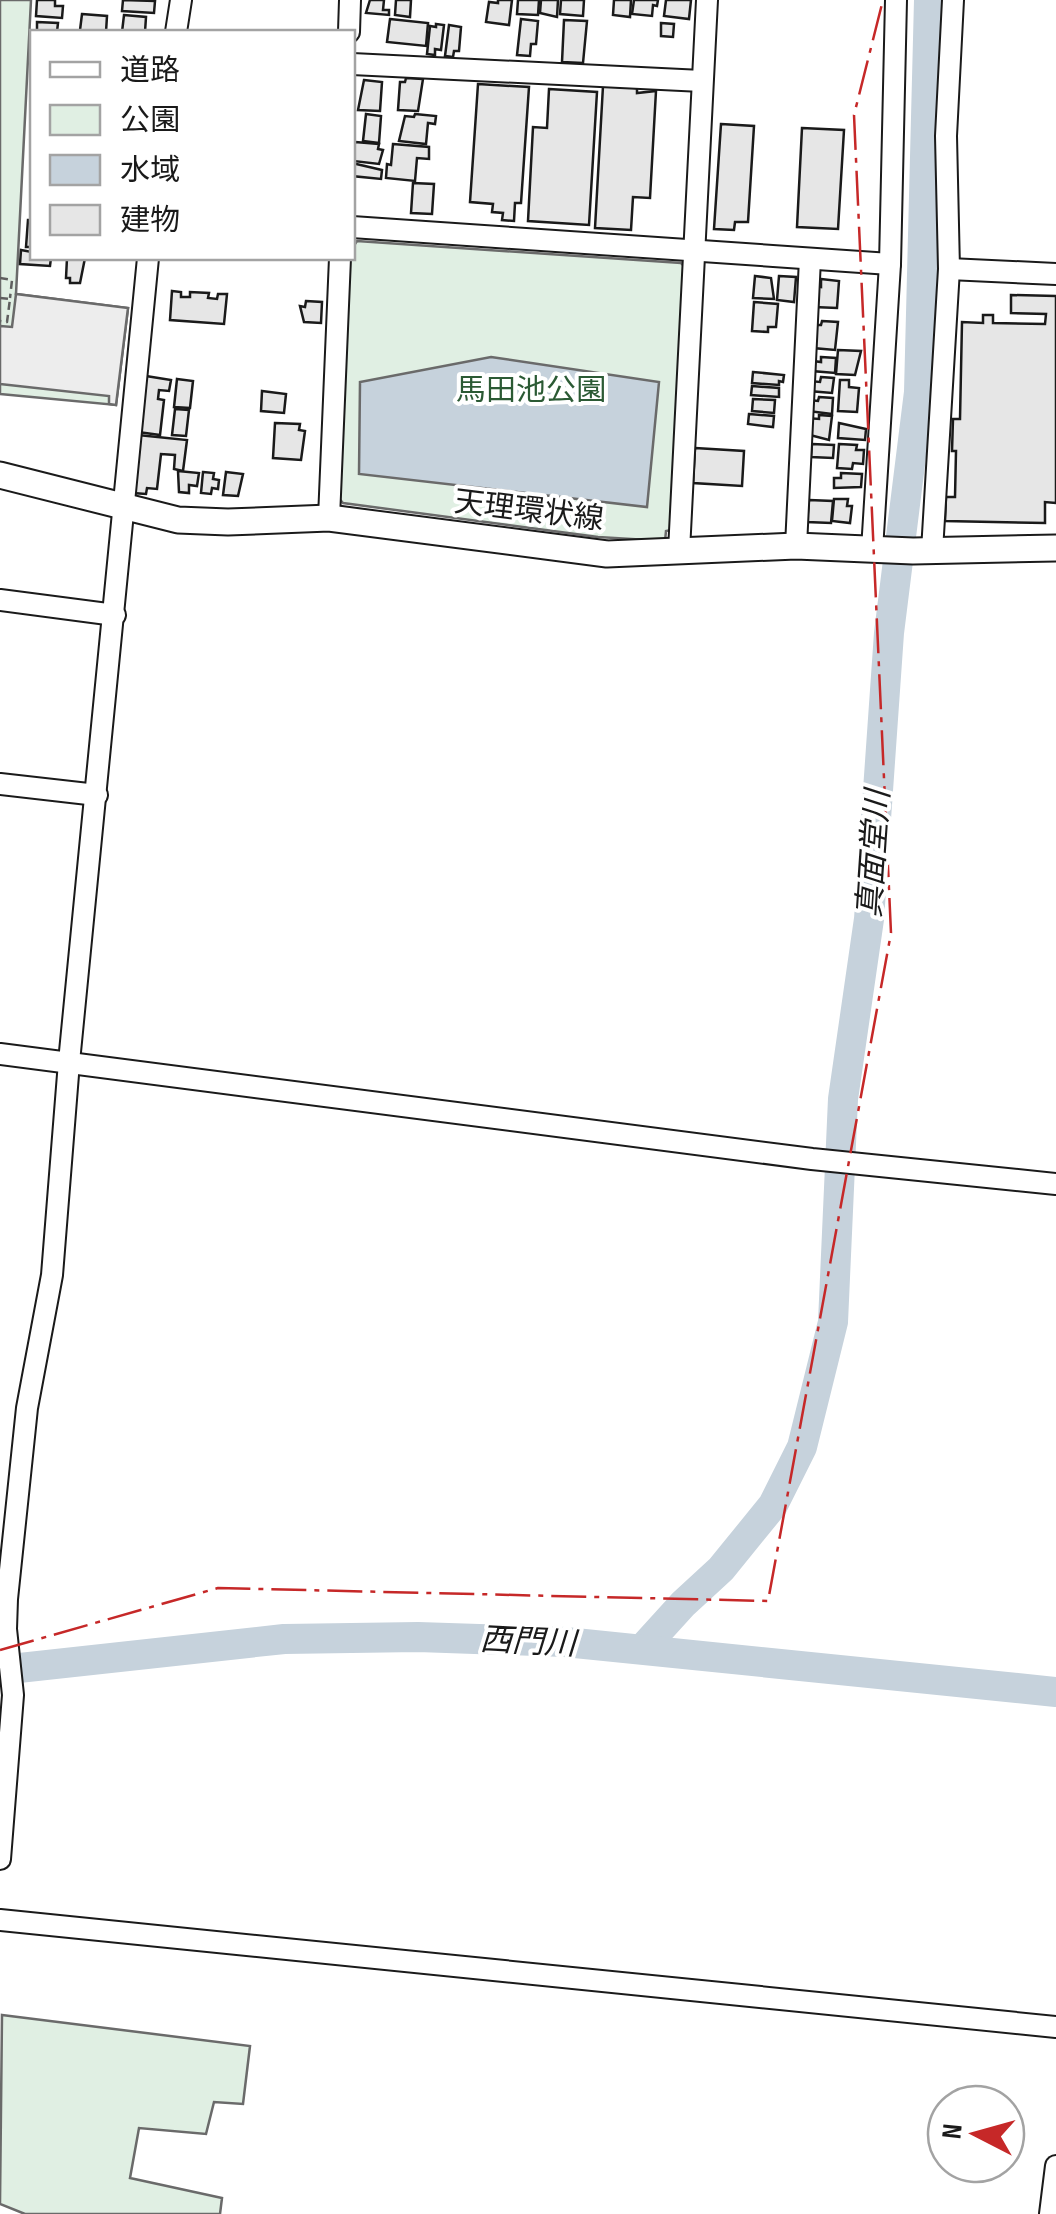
<svg xmlns="http://www.w3.org/2000/svg" width="1056" height="2214" font-family="'Sofia Sans Condensed','Noto Sans JP',sans-serif">
	<rect width="100%" height="100%" fill="#fff"/>
	<g fill="#e0efe3" stroke="#6a6a6a" stroke-width="2.5">
		<path d="M0,0H31L16,294L128,308L116,405L0,394Z"/>
		<path d="M357,241L681,263L684,266L671,530L666,531L665,541L598,537L343,503L336,495L347,258H352L353,247Z"/>
		<path d="M2,2015L250,2046L243,2104L214,2102L206,2134L139,2128L130,2178L222,2198L220,2214H25L0,2204Z"/>
	</g>
	<path fill="#ededed" stroke="#6a6a6a" stroke-width="2.5" d="M16,294L128,308L116,405L109,404V396L0,384V326L12,327Z"/>
	<path fill="#c6d2dc" stroke="#6a6a6a" stroke-width="2.5" d="M491,357L659,382L647,507L359,474L360,382Z"/>
	<g fill="none" stroke-linecap="round" stroke-linejoin="round">
		<g stroke="#c6d2dc" stroke-width="30">
			<path d="M643,1648L683,1604L721,1569L773,1505L802,1447L833,1322L843,1099L869,919L889,633L919,392L929,0"/>
			<path d="M0,1670L284,1639L418,1637L565,1642L1056,1692"/>
		</g>
	</g>
	<g fill="#e6e6e6" stroke="#1a1a1a" stroke-width="2.5">
		<path d="M37,0H55V6H63L62,18L36,16Z"/>
		<path d="M123,0L155,1L154,13L122,11Z"/>
		<path d="M370,0H384L383,10H389V15L366,13Z"/>
		<path d="M396,0H411L410,17L395,15Z"/>
		<path d="M498,0H512L509,25L486,22L489,2L498,3Z"/>
		<path d="M518,0H539L538,15L517,14Z"/>
		<path d="M541,0H558L557,17L540,13Z"/>
		<path d="M561,0H584L583,16L560,14Z"/>
		<path d="M614,0H631L630,17L613,15Z"/>
		<path d="M634,0H658L657,6L653,5L652,16L632,14Z"/>
		<path d="M666,0H691L689,19L664,16Z"/>
		<path d="M82,14L107,16L106,32L80,30Z"/>
		<path d="M124,15L146,17L145,32H122Z"/>
		<path d="M390,19L428,23L426,46L387,42Z"/>
		<path d="M521,19L538,21L536,44H531L530,56L517,55Z"/>
		<path d="M564,20L587,21L583,63L562,62Z"/>
		<path d="M37,22L58,23L57,32H37Z"/>
		<path d="M661,23L674,24L673,37L661,36Z"/>
		<path d="M436,24L444,25L441,50L435,49V55L427,54L430,26L436,27Z"/>
		<path d="M449,25L461,27L459,51H454L453,57L445,56Z"/>
		<path d="M406,78L423,79L418,111L398,110L400,82H405Z"/>
		<path d="M364,80L382,82L380,111L358,110Z"/>
		<path d="M478,84L529,87L521,203H515L514,221L502,220L503,213L492,212L493,204L470,202Z"/>
		<path d="M603,86L637,88V93L656,91L650,198L633,197L631,230L595,228Z"/>
		<path d="M549,89L597,92L589,225L528,221L533,127L547,128Z"/>
		<path d="M366,114L381,116L379,143L363,141Z"/>
		<path d="M415,114L436,116L435,124L428,123L426,144L399,141L405,116L414,117Z"/>
		<path d="M721,124L754,126L748,222H735L734,230L714,229Z"/>
		<path d="M802,128L844,130L838,229L797,227Z"/>
		<path d="M355,142L379,144L378,149L383,150L379,164L353,161Z"/>
		<path d="M393,144L429,147V159L417,158L415,181L386,178L387,164L391,165Z"/>
		<path d="M352,163L382,170L381,179L352,176Z"/>
		<path d="M413,183L434,184L432,214L411,213Z"/>
		<path d="M28,220H32V247H26Z"/>
		<path d="M21,250L32,252V258H51L50,266L20,264Z"/>
		<path d="M67,258H85L80,283H70V278H66Z"/>
		<path d="M755,276L771,278L774,299L753,298Z"/>
		<path d="M779,276L796,277L794,302L777,300Z"/>
		<path d="M821,279L839,281L837,308L814,307L815,286L821,287Z"/>
		<path d="M172,291L181,292V297H190V292L209,293L208,298L217,299L218,294H227L224,324L170,320Z"/>
		<path d="M1011,295L1056,296V503L1045,502V523L945,521L946,497H955L956,451H952L953,419H960L962,322L983,323V315H993V323L1045,324L1046,314L1011,313Z"/>
		<path d="M306,301L322,302L321,323L304,322L300,306L305,307Z"/>
		<path d="M754,302L778,304L776,327H768V332L752,331Z"/>
		<path d="M822,321L838,322L835,350L813,348L815,325H821Z"/>
		<path d="M838,350L861,351L855,375L836,374Z"/>
		<path d="M821,357L836,358L835,373L812,371L813,361L821,362Z"/>
		<path d="M753,372L784,375L783,382L779,381V385L752,383Z"/>
		<path d="M146,376L171,380L169,391L159,390L158,399L164,400L160,435L138,432Z"/>
		<path d="M821,377L834,378L832,393L809,391L810,381L820,382Z"/>
		<path d="M177,379L193,381L190,408L174,407Z"/>
		<path d="M840,380H849V387L859,388L857,412L838,411Z"/>
		<path d="M752,386L779,388V397L751,395Z"/>
		<path d="M262,391L286,394L284,413L261,411Z"/>
		<path d="M819,397L833,398L832,414L808,411L809,400L818,401Z"/>
		<path d="M753,399L775,400L774,413L752,411Z"/>
		<path d="M175,409L189,410L186,436L172,435Z"/>
		<path d="M749,414L774,416L773,427L748,424Z"/>
		<path d="M819,415L832,416L829,440L806,434L807,418L819,419Z"/>
		<path d="M275,423L300,424L299,430L305,431L301,460L273,458Z"/>
		<path d="M839,423L866,429L865,440L838,438Z"/>
		<path d="M138,435L187,440L183,471L174,469L175,455L161,454L157,489L147,488L146,494L133,493Z"/>
		<path d="M812,444L834,445L833,458L811,457Z"/>
		<path d="M839,444L857,445L856,450H864L863,464L853,463L852,469L837,468Z"/>
		<path d="M695,448L744,451L742,486L693,483Z"/>
		<path d="M178,471L199,473L197,486L189,485V493L179,492Z"/>
		<path d="M203,472L214,473L213,479L219,480L218,489L212,488L211,494L201,493Z"/>
		<path d="M226,472L243,474L238,496L223,495Z"/>
		<path d="M841,473L862,474L861,487L834,488V478H841Z"/>
		<path d="M834,499H848L847,506H852L850,523L832,521Z"/>
		<path d="M809,500L833,501L831,523L807,522Z"/>
	</g>
	<g fill="none" stroke-linecap="round" stroke-linejoin="round">
		<g stroke="#1a1a1a" stroke-width="24">
			<g id="minor">
				<path d="M176,32L181,0"/>
				<path d="M349,32L350,0"/>
				<path d="M352,64L702,81"/>
				<path d="M352,227L890,264"/>
				<path d="M949,269L1056,274"/>
				<path d="M329,518L340,258"/>
				<path d="M796,546L810,259"/>
				<path d="M872,550L890,264L896,0"/>
				<path d="M679,551L707,0"/>
				<path d="M932,551L949,269L946,136L953,0"/>
				<path d="M0,600L115,615"/>
				<path d="M0,784L97,795"/>
				<path d="M0,1054L812,1159L1056,1184"/>
				<path d="M0,1859L13,1695L6,1629L7,1599L27,1408L52,1275L69,1062L148,258"/>
				<path d="M0,1920L1056,2027"/>
				<path d="M1050,2214L1056,2166"/>
			</g>
		</g>
		<g stroke="#1a1a1a" stroke-width="29">
			<path id="major" d="M0,475L178,520L228,522L329,518L607,554L796,546L913,551L1056,548"/>
		</g>
		<g stroke="#5f5f5f" stroke-width="2.5" stroke-dasharray="8 5" stroke-linecap="butt">
			<path d="M0,278L12,280L10,298"/>
			<path d="M0,298L10,299L7,322L0,321"/>
		</g>
		<use href="#minor" stroke="#fff" stroke-width="20"/>
		<use href="#major" stroke="#fff" stroke-width="25"/>
		<path stroke="#c62828" stroke-width="2.5" stroke-dasharray="35 8 5 8" stroke-linecap="butt" d="M0,1650L218,1588L768,1601L891,933L854,115L883,0"/>
	</g>
	<g text-anchor="middle" stroke-width="8" stroke-linejoin="round" paint-order="stroke">
		<g font-size="30" fill="#2b5a34" stroke="#fff">
			<text x="531" y="400">馬田池公園</text>
		</g>
		<g font-size="30" fill="#1a1a1a" stroke="#fff">
			<text transform="translate(529 510) rotate(7)" y="10">天理環状線</text>
		</g>
		<g font-size="32" font-style="italic" fill="#1a1a1a" stroke="#fff">
			<text transform="translate(873 854) rotate(-86)" y="11">真面堂川</text>
			<text transform="translate(528 1641) rotate(3)" y="11">西門川</text>
		</g>
	</g>
	<rect x="30" y="30" width="325" height="230" fill="#ffffff" stroke="#a3a3a3" stroke-width="2.5"/>
	<rect x="50" y="62" width="50" height="15" fill="#ffffff" stroke="#a3a3a3" stroke-width="2.5"/>
	<text x="120" y="80" font-size="30" fill="#1a1a1a">道路</text>
	<rect x="50" y="105" width="50" height="30" fill="#e0efe3" stroke="#a3a3a3" stroke-width="2.5"/>
	<text x="120" y="130" font-size="30" fill="#1a1a1a">公園</text>
	<rect x="50" y="155" width="50" height="30" fill="#c6d2dc" stroke="#a3a3a3" stroke-width="2.5"/>
	<text x="120" y="180" font-size="30" fill="#1a1a1a">水域</text>
	<rect x="50" y="205" width="50" height="30" fill="#e6e6e6" stroke="#a3a3a3" stroke-width="2.5"/>
	<text x="120" y="230" font-size="30" fill="#1a1a1a">建物</text>
	<g transform="translate(976 2134) rotate(276)"><circle r="48" fill="#ffffff" stroke="#a3a3a3" stroke-width="2.5"/>
	<path d="M0-8L18 38L0 25L-18 38Z" fill="#c62828"/>
	<text y="-15" font-size="28" font-weight="bold" text-anchor="middle" fill="#1a1a1a">N</text>
	</g>
</svg>
